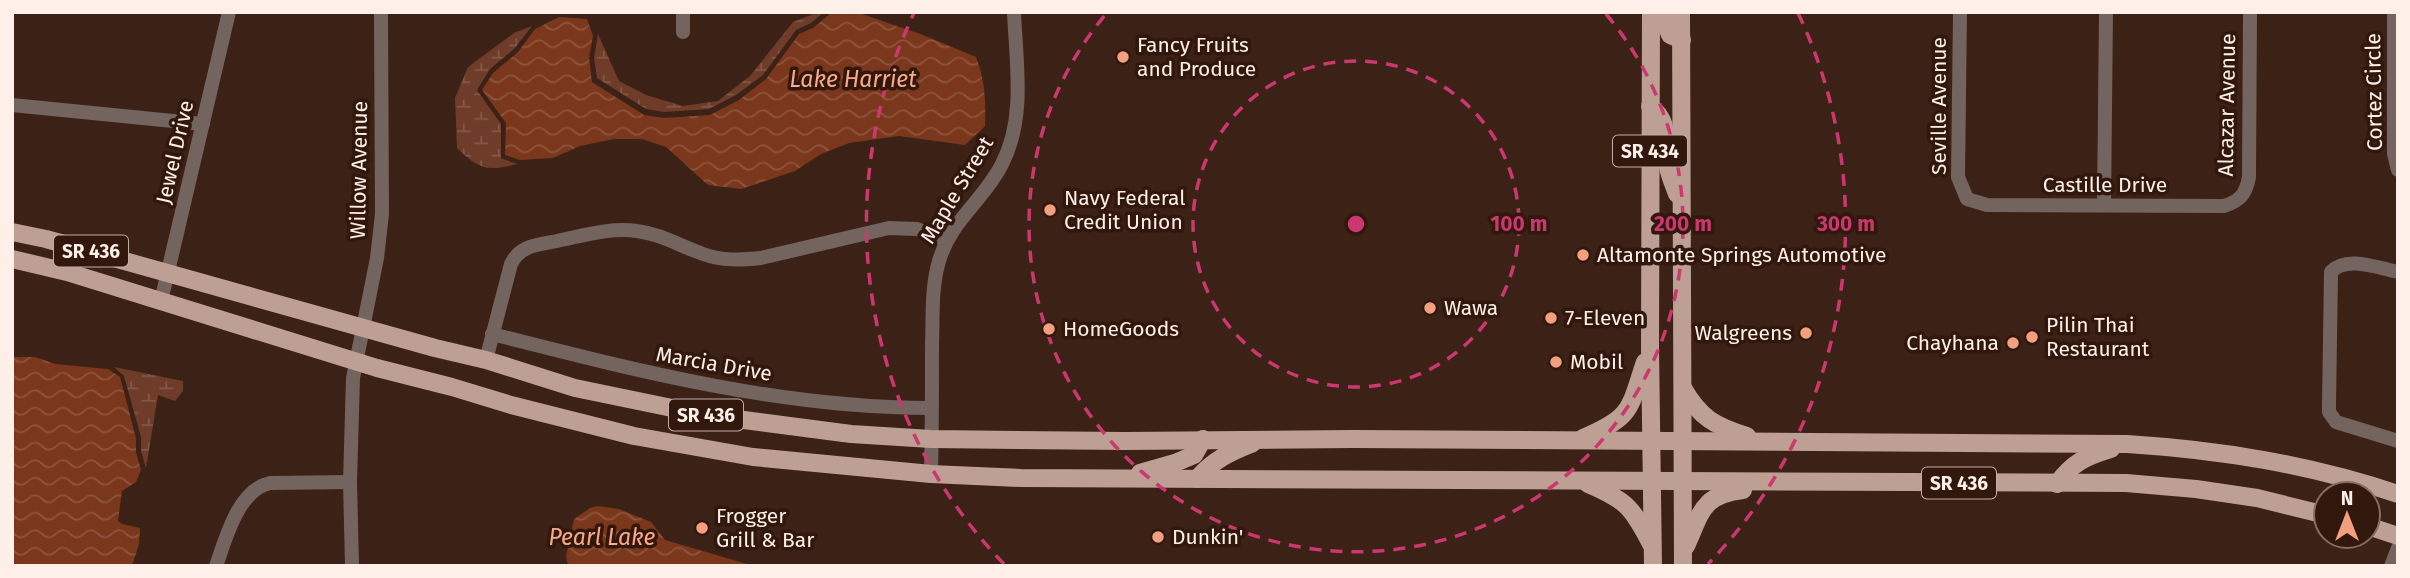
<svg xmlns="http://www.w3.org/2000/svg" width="2410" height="578" font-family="'Fira Sans',sans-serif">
	<defs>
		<pattern id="wetland-marsh" width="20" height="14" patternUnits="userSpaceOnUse" patternTransform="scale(1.75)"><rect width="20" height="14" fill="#6e3c28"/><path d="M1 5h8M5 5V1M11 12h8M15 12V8" fill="none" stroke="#845847"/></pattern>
		<pattern id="water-waves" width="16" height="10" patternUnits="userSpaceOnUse" patternTransform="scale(1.75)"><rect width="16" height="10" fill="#7a371b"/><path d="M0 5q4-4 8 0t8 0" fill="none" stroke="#8e543c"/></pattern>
	</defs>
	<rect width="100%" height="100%" fill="#3c2116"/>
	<g fill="url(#wetland-marsh)">
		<path d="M819,12H824L811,23L796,30L763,75L736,95L709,109L664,112L646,109L597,78L594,58L598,34L619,81L646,95L683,106L718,101L750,76L793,22Z"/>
		<path d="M532,26L515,48L490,69L477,90L501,124V158L517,164C488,172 478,169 457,148L455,98L468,67L514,33Z"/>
		<path d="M114,367L183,381V391L175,401L158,395L146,468L141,451V437L124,376Z"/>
	</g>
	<g fill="url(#water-waves)">
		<path d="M831,13H859L923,35L976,57C985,80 986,101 985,126L965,145L899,136L849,143L821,154L795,171L741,189L708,185L666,147L642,139H614L580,146L553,158L520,160L505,155L506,123L482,90L493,73L518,52L535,29L559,17L587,19L593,36L589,58L592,82L644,115L664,118L710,115L739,100L766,79L799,34L813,28Z"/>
		<path d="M12,357H35L55,364L108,369L120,377L136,438V452L141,470L136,482L122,491L118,521L122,524L140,528L139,544L132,566H12Z"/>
		<path d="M598,506L619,509L651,522L665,540L754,566H568L566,556L574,519L590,508Z"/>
	</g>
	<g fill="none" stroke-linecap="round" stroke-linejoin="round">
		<g stroke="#73645f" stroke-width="14">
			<path d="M1960,12L1958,177L1967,199L1987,205L2224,206C2240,201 2246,194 2249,177L2250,12"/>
			<path d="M2394,12V154L2398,170"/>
			<path d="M683,32V12"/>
			<path d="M12,105L203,124"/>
			<path d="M2104,205L2106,12"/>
			<path d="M2398,272C2378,268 2346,255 2331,272L2329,405V412L2336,422L2398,441"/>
			<path d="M161,301L229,12"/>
			<path d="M492,334C638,371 780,408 931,408"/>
			<path d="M486,360L511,264C520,245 538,245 557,241C582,236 610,227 637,231C661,234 680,246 703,254C722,261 742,260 761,258L889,228L917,229L946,240"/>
			<path d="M931,474C932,431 932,389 932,346C933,318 931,288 939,261C951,220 984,200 1002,164C1026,118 1016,62 1014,12"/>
			<path d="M216,566C226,538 238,490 270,483L350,482"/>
			<path d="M352,566L350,482L353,378L377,258L382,214L381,12"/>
			<path d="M2391,566L2398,548"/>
		</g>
		<g stroke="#be9f94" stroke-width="18">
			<path d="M1651,12L1650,348L1653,566"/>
			<path d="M1666,12V24L1670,35L1682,40"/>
			<path d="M1681,12L1683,566"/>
			<path d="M1650,106C1671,123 1663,138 1667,162C1668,172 1673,183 1677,194"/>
			<path d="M12,232L46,239L435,348L486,360L575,388L706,415L851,434L931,439L1125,441L1353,439L2127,444C2221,450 2308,464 2398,494"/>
			<path d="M12,259L67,272L377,368L452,387L511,405L634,436L753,457L931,474L1021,478L2126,483L2196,489L2257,498L2326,515"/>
			<path d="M1683,388C1700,418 1715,426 1747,436"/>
			<path d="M1583,438C1633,417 1629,409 1645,362"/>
			<path d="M1140,473L1175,463L1194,455L1203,439"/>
			<path d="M1197,479C1213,460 1230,452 1253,443"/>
			<path d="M1588,484C1626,500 1632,507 1651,544"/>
			<path d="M2057,484C2073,462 2085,457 2111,449"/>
			<path d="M2368,526L2398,536"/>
			<path d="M1686,546C1702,511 1702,495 1743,490"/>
		</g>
	</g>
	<g fill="none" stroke="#cb3870" stroke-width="3.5" stroke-dasharray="12 9">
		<circle cx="1356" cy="224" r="163"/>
		<path d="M1606 14A327 327 0 1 1 1106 14"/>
		<path d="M1004 564A490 490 0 0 1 914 13M1798 13A490 490 0 0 1 1708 564"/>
	</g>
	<g fill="#f2a080" stroke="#32170c" stroke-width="2.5">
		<circle cx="1123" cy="57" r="7"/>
		<circle cx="1050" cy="210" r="7"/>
		<circle cx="1583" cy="255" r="7"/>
		<circle cx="1430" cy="308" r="7"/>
		<circle cx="1551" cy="318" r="7"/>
		<circle cx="1049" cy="329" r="7"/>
		<circle cx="1806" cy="333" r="7"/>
		<circle cx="2032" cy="337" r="7"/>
		<circle cx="2013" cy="343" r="7"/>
		<circle cx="1556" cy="362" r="7"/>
		<circle cx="702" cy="528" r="7"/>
		<circle cx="1158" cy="537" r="7"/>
	</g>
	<g text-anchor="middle" stroke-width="7" stroke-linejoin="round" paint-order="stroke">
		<g fill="#32170c" stroke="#c1aea7" stroke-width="2">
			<rect x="1613" y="135.5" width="74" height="31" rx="5"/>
			<rect x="54" y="235.5" width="74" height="31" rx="5"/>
			<rect x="669" y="399.5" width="74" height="31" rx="5"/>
			<rect x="1922" y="467.5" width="74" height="31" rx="5"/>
		</g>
		<g font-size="19" font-weight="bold" fill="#feefe9">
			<text x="1650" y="158">SR 434</text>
			<text x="91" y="258">SR 436</text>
			<text x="706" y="422">SR 436</text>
			<text x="1959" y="490">SR 436</text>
		</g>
		<g font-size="21" fill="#feefe9" stroke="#32170c" text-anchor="start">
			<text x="1137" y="52">Fancy Fruits<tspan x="1137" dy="24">and Produce</tspan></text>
			<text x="1064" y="205">Navy Federal<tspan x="1064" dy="24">Credit Union</tspan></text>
			<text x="1597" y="262">Altamonte Springs Automotive</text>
			<text x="1444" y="315">Wawa</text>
			<text x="1565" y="325">7-Eleven</text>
			<text x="2046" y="332">Pilin Thai<tspan x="2046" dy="24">Restaurant</tspan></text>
			<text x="1063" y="336">HomeGoods</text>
			<text x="1792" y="340" text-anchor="end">Walgreens</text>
			<text x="1999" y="350" text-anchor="end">Chayhana</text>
			<text x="1570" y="369">Mobil</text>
			<text x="716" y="523">Frogger<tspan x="716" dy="24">Grill &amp; Bar</tspan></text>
			<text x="1172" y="544">Dunkin'</text>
		</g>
		<g font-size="21" fill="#feefe9" stroke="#32170c">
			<text transform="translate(2374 92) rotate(-91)" y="7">Cortez Circle</text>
			<text transform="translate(2227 105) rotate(-89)" y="7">Alcazar Avenue</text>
			<text transform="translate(1939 106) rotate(-90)" y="7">Seville Avenue</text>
			<text transform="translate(175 152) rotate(-77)" y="7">Jewel Drive</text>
			<text transform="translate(359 170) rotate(-89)" y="7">Willow Avenue</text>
			<text x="2105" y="192">Castille Drive</text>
			<text transform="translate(957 190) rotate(-59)" y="7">Maple Street</text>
			<text transform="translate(714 364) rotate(10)" y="7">Marcia Drive</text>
		</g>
		<g font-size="23" font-style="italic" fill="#faa98a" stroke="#32170c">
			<text x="853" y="87">Lake Harriet</text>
			<text x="602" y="545">Pearl Lake</text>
		</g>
	</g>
	<circle cx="1356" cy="224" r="10" fill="#cb3870" stroke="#32170c" stroke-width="3.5"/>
	<g font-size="21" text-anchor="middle" font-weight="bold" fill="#cb3870" stroke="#32170c" stroke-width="7" stroke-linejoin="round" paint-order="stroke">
		<text x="1519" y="231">100 m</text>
		<text x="1683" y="231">200 m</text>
		<text x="1846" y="231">300 m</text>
	</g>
	<rect width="2410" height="578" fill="none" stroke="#feefe9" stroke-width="28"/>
	<g transform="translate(2347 515)"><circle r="33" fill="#32170c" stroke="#846d64" stroke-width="2"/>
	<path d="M0-5L12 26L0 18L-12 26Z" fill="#f2a080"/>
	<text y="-10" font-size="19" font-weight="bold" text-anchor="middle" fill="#feefe9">N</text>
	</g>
</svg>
